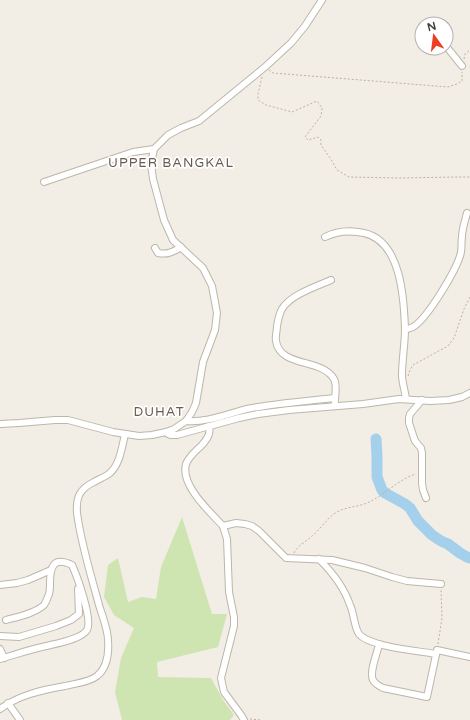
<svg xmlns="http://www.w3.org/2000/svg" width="470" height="720" font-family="'Varela Round',sans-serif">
	<rect width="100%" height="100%" fill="#f2eee6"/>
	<path fill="#cee4b1" d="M182,517L212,614H227L218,647L157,662L158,677L211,678L223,700L234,715L230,720H122L115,692L121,658L134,628L114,615L104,597L108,565L118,558L128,602L142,597L156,599L161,567Z"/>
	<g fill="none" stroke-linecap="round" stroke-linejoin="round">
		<path stroke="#a5d0ec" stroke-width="11" d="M376,439L377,456V477L382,490L385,493L405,504L410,508L418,521L432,535L441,541L448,544L460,553L467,557L470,558"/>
		<g stroke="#bdb6a9" stroke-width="8">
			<g id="minor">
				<path d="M446,46L462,66"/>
				<path d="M44,182L133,152L154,149"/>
				<path d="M325,237C337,231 350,230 364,233C401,241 404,298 405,329C405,344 402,360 402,375C402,383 405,390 406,399"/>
				<path d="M155,248L158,253C167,255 173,252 181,247"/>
				<path d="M331,280C317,286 290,295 282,309C279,314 278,320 277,326C277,331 275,337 276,341C280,368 322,358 334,379C338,386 334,398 335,406"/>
				<path d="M405,330C407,329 411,328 413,327C427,319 458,268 461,252C462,247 461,242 462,237C462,229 465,221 467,213"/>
				<path d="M422,400L410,414L409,418V423L415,441L421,448L422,453V483L423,490L426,498"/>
				<path d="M186,421C209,423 231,412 252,408C280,403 307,401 334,398"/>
				<path d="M0,424L19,423L55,420H68L113,432L139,436L152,435L166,432L174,429L186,421L192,412L196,403L203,362L215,330L217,313L212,286L203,268L173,240L164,220L153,179L151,164L154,149L168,135L181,128L199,121L265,67L291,43L305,26L322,0"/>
				<path d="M209,426C211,434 207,439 202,445C196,451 189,456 186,464C180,485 210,512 223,526L227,539L229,592L234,617V626L221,678L224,692L241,715L244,720"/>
				<path d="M166,432C169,436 172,435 177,435L239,418L258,414L289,410L363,404L399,399L430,401L449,400L462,397L470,393"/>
				<path d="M223,526L236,523L245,524L252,526L259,531L286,558L332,560L365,568L392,577L407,581L441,584"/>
				<path d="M319,559C333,573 344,587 350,605C354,613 354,627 359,634C370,647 419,651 436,654"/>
				<path d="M0,585L17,583L28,580L51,570"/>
				<path d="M0,636L19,637L56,626L71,620L79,614L78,589"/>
				<path d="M379,645C377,653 369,673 373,680C375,684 379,686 383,688L427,697L437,650L470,657"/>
				<path d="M0,649L4,658"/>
				<path d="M0,659C14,655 28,650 42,647C53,644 81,640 87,630C93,620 77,576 72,565C53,556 50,567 50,584C50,587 50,591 49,594C48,597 46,602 44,605C36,613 17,617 6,620"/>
				<path d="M8,703L20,720"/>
				<path d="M0,709C19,695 42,690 65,686C76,683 88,683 97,676C108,667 109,653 108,640C108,630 102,615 99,605C91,575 81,544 77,513C76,498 79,489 94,482C99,479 105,477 110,473C120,464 122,447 125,434"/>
			</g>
		</g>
		<g stroke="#beb19b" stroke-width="1" stroke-dasharray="2 2" stroke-linecap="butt">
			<path d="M464,59L465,54L470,50"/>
			<path d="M269,70L273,73L448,87L457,84L462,81V72"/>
			<path d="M262,77L258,94V100L266,105L292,112L317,101L322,108L321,116L305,137L308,140L318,137L321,140V145L332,161L337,170L349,177L399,178L458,177H470"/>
			<path d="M408,376L410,370L413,365L448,346L454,338L464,309L470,297"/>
			<path d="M294,553C299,544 306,542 312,536C321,529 328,516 339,511C349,506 361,507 371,501C387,493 399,479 416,474"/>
			<path d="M438,644L442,618L441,589"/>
			<path d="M250,719L261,720"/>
		</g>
		<use href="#minor" stroke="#fff" stroke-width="6"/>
	</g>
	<g text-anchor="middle" stroke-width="3.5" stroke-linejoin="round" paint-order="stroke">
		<g font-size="13" letter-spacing="1" fill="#675c4e" stroke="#fff">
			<text x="171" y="167">UPPER BANGKAL</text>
			<text x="159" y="416">DUHAT</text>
		</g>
	</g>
	<g transform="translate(434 36) rotate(346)"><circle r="19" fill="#ffffff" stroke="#b4b2af"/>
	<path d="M0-3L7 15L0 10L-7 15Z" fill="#ee3d21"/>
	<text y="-6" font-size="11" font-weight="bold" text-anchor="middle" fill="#443f36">N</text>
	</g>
</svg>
